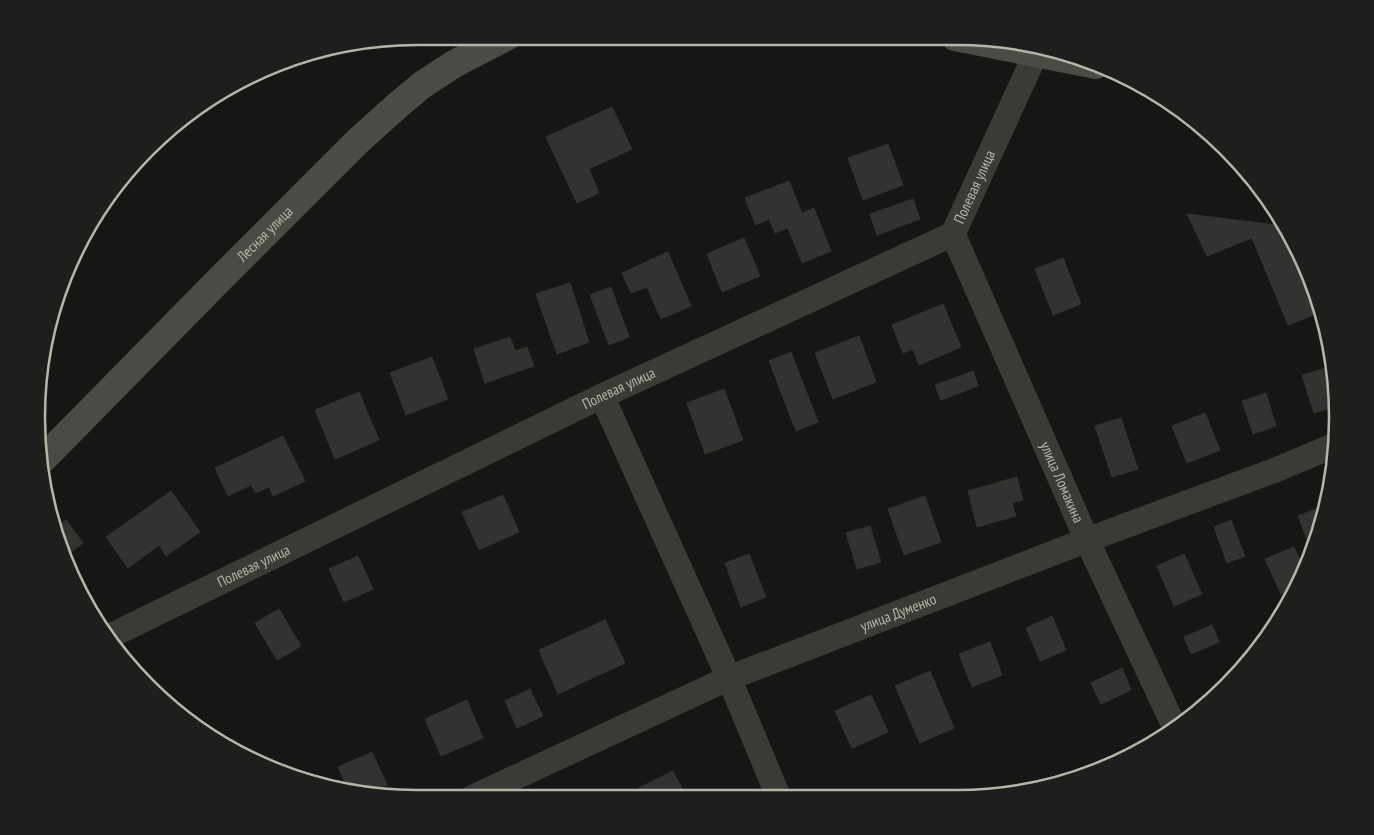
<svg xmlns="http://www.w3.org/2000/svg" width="1374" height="835" font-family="'PT Sans Narrow',sans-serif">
	<rect width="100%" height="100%" fill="#161715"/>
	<g fill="#313330" stroke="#31332f">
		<path d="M612,107L632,149L589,169L599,193L577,203L546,137Z"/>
		<path d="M888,144L903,185L863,200L848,158Z"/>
		<path d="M789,181L802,213L814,208L831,251L802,263L788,228L775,233L769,219L756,225L745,198Z"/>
		<path d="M913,199L920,219L877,235L870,214Z"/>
		<path d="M1187,214L1284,226L1305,266L1321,312L1288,325L1252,238L1207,256Z"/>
		<path d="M744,238L760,276L722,292L707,254Z"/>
		<path d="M668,252L691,306L661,319L647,287L631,293L622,273Z"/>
		<path d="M1063,258L1081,304L1053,315L1035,269Z"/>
		<path d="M570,283L589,342L557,354L536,294Z"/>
		<path d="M611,287L629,337L609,345L590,295Z"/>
		<path d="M943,304L961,347L919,365L913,349L903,353L892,325Z"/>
		<path d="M859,336L876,382L833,399L815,353Z"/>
		<path d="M510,337L515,351L527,347L534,366L485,383L474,349Z"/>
		<path d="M791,352L818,422L796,431L769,361Z"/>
		<path d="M432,357L448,399L406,415L390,373Z"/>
		<path d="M1333,366L1337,406L1314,413L1302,375Z"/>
		<path d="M973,371L978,386L941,400L935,385Z"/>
		<path d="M724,389L743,440L705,454L687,403Z"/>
		<path d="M359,392L379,440L335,459L315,410Z"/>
		<path d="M1266,393L1276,426L1253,434L1242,401Z"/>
		<path d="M1205,413L1220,450L1187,463L1172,426Z"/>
		<path d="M1121,418L1138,469L1112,477L1095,426Z"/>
		<path d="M283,436L305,481L273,496L269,487L256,493L251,485L228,496L215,468Z"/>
		<path d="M1017,477L1023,500L1012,503L1016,516L977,527L968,491Z"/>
		<path d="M171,491L200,532L166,556L159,545L128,568L106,537Z"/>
		<path d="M503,495L519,532L479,550L462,512Z"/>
		<path d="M925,496L941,542L904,555L888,509Z"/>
		<path d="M1326,505L1312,552L1298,516Z"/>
		<path d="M66,520L83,543L65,557L57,540L55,528Z"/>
		<path d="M1231,520L1245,556L1227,563L1214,527Z"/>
		<path d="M870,526L881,562L857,569L846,533Z"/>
		<path d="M1294,547L1305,571L1296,587L1281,594L1265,559Z"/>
		<path d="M749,554L766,597L741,607L725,563Z"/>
		<path d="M1184,554L1202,594L1174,606L1157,566Z"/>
		<path d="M358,556L373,589L344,602L329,569Z"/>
		<path d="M279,609L301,646L277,660L255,623Z"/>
		<path d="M1052,616L1066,650L1040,661L1026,628Z"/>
		<path d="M605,620L625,663L558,694L539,650Z"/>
		<path d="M1212,625L1219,642L1191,654L1184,637Z"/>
		<path d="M990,642L1002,675L972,687L959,654Z"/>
		<path d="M1122,668L1131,690L1101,704L1091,683Z"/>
		<path d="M930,671L954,728L920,743L895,686Z"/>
		<path d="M530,689L543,716L517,728L505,701Z"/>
		<path d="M871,695L888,732L852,748L835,711Z"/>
		<path d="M467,700L483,738L441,756L425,719Z"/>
		<path d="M372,752L387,785L369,793L348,789L338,767Z"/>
		<path d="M285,764L291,776L274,768Z"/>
		<path d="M673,771L687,798H649L643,786Z"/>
		<path d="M643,786L648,798H620Z"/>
	</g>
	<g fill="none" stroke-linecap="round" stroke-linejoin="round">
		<g stroke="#393c36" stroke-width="25">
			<path id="s1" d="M953,234L1087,540L1175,728"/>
			<path d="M602,396L729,678L779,798"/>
			<path id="s2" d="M108,637L602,396L953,234L1036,53"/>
			<path id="s3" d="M471,798L729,678L1087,540L1278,469L1335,445"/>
		</g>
		<g stroke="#494c44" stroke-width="28">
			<path d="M955,37L1096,65"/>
			<path id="s4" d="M43,459L217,282L358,141L398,105L422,85L454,64L508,36"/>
		</g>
	</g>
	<g text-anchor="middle" stroke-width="4.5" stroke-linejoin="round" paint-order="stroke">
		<g font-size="15" fill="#b2b7a7" stroke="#111210">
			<text dy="5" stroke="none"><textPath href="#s2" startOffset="988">Полевая улица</textPath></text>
			<text dy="5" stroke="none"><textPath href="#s4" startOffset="316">Лесная улица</textPath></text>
			<text dy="5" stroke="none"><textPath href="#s2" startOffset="568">Полевая улица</textPath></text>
			<text dy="5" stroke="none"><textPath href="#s1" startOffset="271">улица Ломакина</textPath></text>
			<text dy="5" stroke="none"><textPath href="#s2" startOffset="162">Полевая улица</textPath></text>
			<text dy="5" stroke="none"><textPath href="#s3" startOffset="466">улица Думенко</textPath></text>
		</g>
	</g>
	<path d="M0 0H1374V835H0ZM417 45H957A372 372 0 0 1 1329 417V418A372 372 0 0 1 957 790H417A372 372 0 0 1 45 418V417A372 372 0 0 1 417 45Z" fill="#1e1f1c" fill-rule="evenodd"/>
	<path fill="none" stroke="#b2b7a7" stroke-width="2.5" d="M417 45H957A372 372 0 0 1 1329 417V418A372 372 0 0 1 957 790H417A372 372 0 0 1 45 418V417A372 372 0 0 1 417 45Z"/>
</svg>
